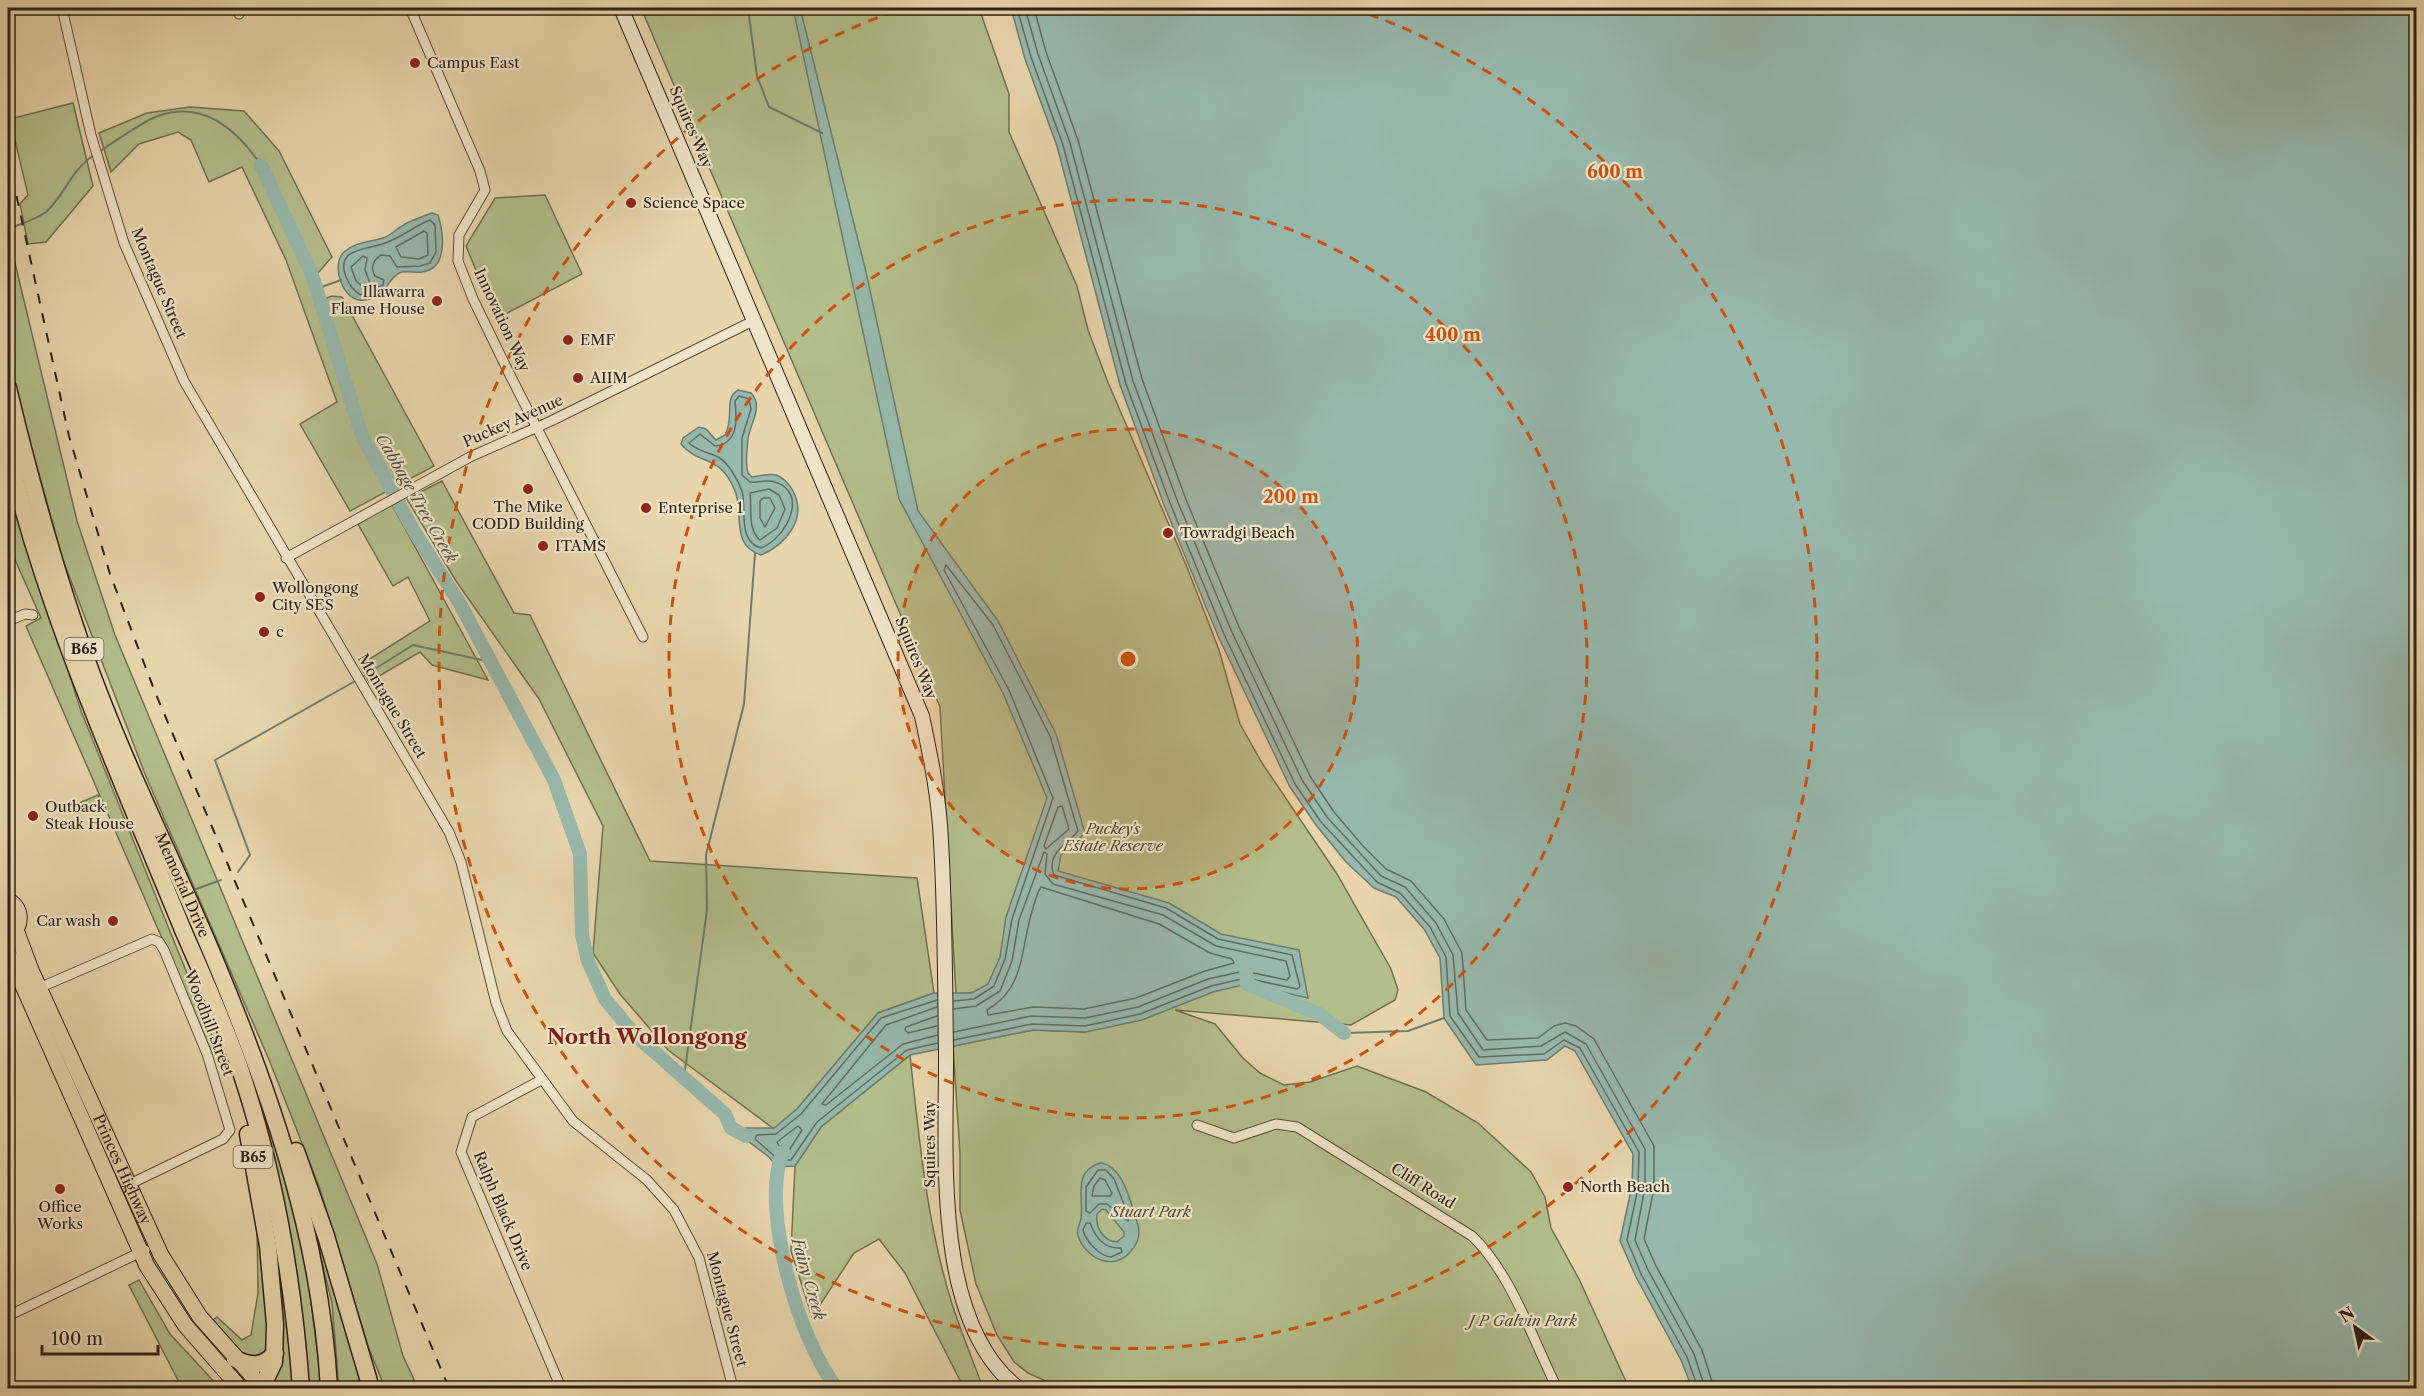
<svg xmlns="http://www.w3.org/2000/svg" width="2424" height="1396" font-family="'Libre Caslon Text',serif">
	<rect width="100%" height="100%" fill="#e8d5ab"/>
	<filter id="stains"><feTurbulence type="fractalNoise" baseFrequency=".00333" numOctaves="4"/><feColorMatrix values="0 0 0 0 .2 0 0 0 0 .09 0 0 0 0 .02 0 0 0 .5 -.17"/></filter>
	<radialGradient id="worn" r=".72"><stop offset=".6" stop-color="#630" stop-opacity="0"/><stop offset="1" stop-color="#630" stop-opacity=".3"/></radialGradient>
	<g fill="#b3be8b" stroke="#707052" stroke-width="1.5">
		<path d="M641,8H979L1009,94V132L1077,286L1088,330L1107,380L1187,567L1219,650L1240,724L1262,763L1337,874L1391,969L1398,990L1395,1000L1351,1025L1175,1010L1215,1024L1243,1058L1260,1073L1284,1085L1310,1082L1357,1066L1426,1092L1478,1123L1531,1172L1545,1197L1551,1228L1579,1279L1629,1388H1123L1090,1382L1088,1388H1061L1028,1373L1014,1362L997,1335L976,1284L960,1210V1154L953,1046L1033,1030L1086,1032L974,992L956,995L940,707Z"/>
		<path d="M73,103L93,186L46,242L28,244L20,204L28,195L10,119Z"/>
		<path d="M190,107L244,111L279,151L332,257L317,274L324,299L332,296L342,297L434,466L350,511L300,424L337,402L286,260L242,167L209,182L191,140L178,132L139,144L111,172L99,133L147,113Z"/>
		<path d="M545,195L582,274L496,319L466,246L495,198Z"/>
		<path d="M8,234L77,521L115,635L377,1264L403,1356L418,1388H385L368,1346L320,1189L270,1062L145,774L63,560L8,363Z"/>
		<path d="M8,479L81,711L218,1050L212,1053L26,626L41,618L8,544Z"/>
		<path d="M442,481L514,613L530,615L650,861L917,878L934,993L878,1013L797,1109L774,1129L668,1050L620,994L593,953L603,826L539,699L456,581L407,499Z"/>
		<path d="M391,503L488,680L432,665L420,652L369,682L360,665L430,621L408,577L393,586L358,524Z"/>
		<path d="M98,795L102,804L80,813L77,804Z"/>
		<path d="M228,1010L290,1184L307,1271L322,1388H307Z"/>
		<path d="M910,1055C919,1139 927,1226 953,1307C962,1334 973,1361 983,1388H964L905,1273L879,1239L854,1253L812,1317L791,1251L795,1166L821,1127Z"/>
		<path d="M257,1224L262,1258L268,1341L265,1351L256,1356H245L213,1320L217,1317L242,1340L251,1335L258,1293Z"/>
		<path d="M268,1224L287,1317L293,1388H280L273,1382Z"/>
		<path d="M314,1230L342,1306L363,1388H339L332,1303Z"/>
		<path d="M139,1280L170,1334L220,1388H182L129,1285Z"/>
	</g>
	<g fill="#97b8ad" stroke="#6d7c71" stroke-width="1.5" fill-rule="evenodd">
		<path d="M793,8H800L866,272L918,511L998,621L1056,734L1085,833L1061,855L1058,871L1169,903L1221,934L1299,950L1308,998L1247,984L1213,992L1142,1020L1086,1032L1033,1030L910,1055L821,1127L795,1166L777,1167L769,1157L731,1128H774L797,1109L878,1013L934,993H972L988,984L1000,957L1006,917L1047,798L1003,693L899,499Z"/>
		<path d="M1011,8H2416V1388H1692L1681,1360L1636,1277L1620,1241L1632,1186L1633,1154L1575,1051L1565,1046L1547,1060L1476,1065L1444,1018L1440,958L1424,929L1396,897L1374,888L1346,862L1316,825L1290,787L1218,636L1164,505L1120,385L1057,146L1025,59Z"/>
		<path d="M432,213L438,215C444,234 448,269 422,272C415,273 405,270 399,273C385,281 388,297 364,300C343,303 330,265 344,252C355,242 369,242 383,238C390,236 395,230 402,226C411,220 422,217 432,213Z"/>
		<path d="M738,390L751,393C764,407 750,423 748,439C747,449 745,463 748,473L752,477C759,476 768,473 776,475C783,477 790,485 793,491C808,519 785,545 761,555C730,545 744,514 735,491C720,453 699,466 681,444L683,438L699,427L706,429L716,440L725,435C735,417 723,399 738,390Z"/>
		<path d="M1100,1163C1123,1165 1131,1203 1137,1222C1141,1233 1139,1242 1131,1251C1114,1272 1086,1259 1078,1236C1076,1228 1080,1225 1081,1218C1084,1197 1072,1172 1100,1163ZM1106,1210L1124,1232V1236L1117,1242C1103,1241 1095,1227 1097,1214L1102,1209Z"/>
	</g>
	<g fill="none" stroke-linecap="round" stroke-linejoin="round">
		<g stroke="#626c62" stroke-width="1.5">
			<path d="M1017,8L1031,57L1063,145L1126,384L1170,503L1224,634L1295,784L1321,822L1377,882L1400,893L1430,927L1446,957L1450,1016L1479,1057L1544,1054L1564,1040L1580,1048L1639,1152L1638,1188L1627,1240L1641,1274L1687,1357L1698,1388"/>
			<path d="M1025,8L1038,54L1070,143L1133,381L1177,500L1231,630L1302,780L1327,817L1381,876L1405,887L1436,923L1453,955L1458,1013L1483,1050L1541,1046L1565,1032L1586,1044L1645,1149V1187L1635,1240L1648,1270L1694,1354L1705,1388"/>
			<path d="M1034,8L1046,52L1078,140L1142,379L1185,497L1239,627L1310,776L1334,812L1363,846L1386,869L1411,881L1444,919L1462,953L1466,1010L1487,1040L1538,1038L1554,1026L1565,1023L1576,1026L1594,1039L1654,1146V1188L1644,1239L1656,1266L1702,1350L1714,1388"/>
			<path d="M430,220L435,225L436,252L430,263L420,266L397,267L390,256L381,255C373,260 370,268 375,276L384,280L383,285L361,295C353,291 350,285 346,277C334,246 371,250 388,242C403,236 415,226 430,220Z"/>
			<path d="M424,231L427,233L428,255L419,259L401,257L396,247Z"/>
			<path d="M363,256L367,258L365,270L370,283L363,287L356,281L351,267Z"/>
			<path d="M739,396L749,399L751,409L742,438V475L750,482C758,483 767,479 775,482C809,492 787,538 761,548C737,542 747,508 742,491C738,480 728,462 718,457C708,452 697,451 689,443L700,434L715,446C739,444 737,418 735,401Z"/>
			<path d="M769,489L779,495L785,509L777,528L760,540C747,529 752,507 750,493Z"/>
			<path d="M763,498H770L775,508L765,527L760,518V501Z"/>
			<path d="M1062,806L1069,829L1046,849L1044,846L1058,807Z"/>
			<path d="M1041,887L1159,924L1210,953L1232,959L1234,963L1205,971L1136,998L1084,1009L1033,1007L988,1015L987,1010C1027,987 1020,947 1033,908C1035,901 1037,893 1041,887Z"/>
			<path d="M937,1000L881,1018L801,1114L776,1134L757,1135L755,1139L779,1160H791L817,1122L907,1050L938,1043"/>
			<path d="M954,1001L974,999L994,986L1005,959L1012,919L1053,798L1009,690L944,570L946,565L993,625L1050,736L1078,831C1068,844 1045,854 1054,875L1166,908L1218,939L1292,955L1300,987L1297,989L1246,978L1211,986L1140,1014L1085,1026L1032,1024L954,1040"/>
			<path d="M937,1007L886,1025L822,1104L826,1105L903,1044L938,1035"/>
			<path d="M954,1009L976,1006L1000,991L1012,961L1019,920L1044,852L1047,854L1045,874L1053,884L1163,915L1216,946L1286,961L1290,976L1287,980L1244,971L1208,979L1138,1007L1085,1018L1031,1016L954,1032"/>
			<path d="M937,1016L906,1027L905,1030L908,1033L937,1026"/>
			<path d="M798,1126L802,1130L788,1152L783,1153L777,1142Z"/>
			<path d="M1098,1170H1106L1114,1179L1129,1217L1128,1221L1107,1204H1099L1090,1213L1086,1211V1187Z"/>
			<path d="M1100,1178L1105,1180L1112,1193L1110,1196H1092L1094,1186Z"/>
			<path d="M1086,1223H1090C1096,1238 1104,1249 1121,1248L1122,1252L1111,1257C1099,1256 1086,1241 1083,1230Z"/>
		</g>
		<g stroke="#6d7c71" stroke-width="2">
			<path d="M748,8L757,76L769,107L822,133"/>
			<path d="M99,152C112,143 144,121 158,116C204,100 237,130 261,165"/>
			<path d="M8,229C20,224 35,220 46,212C65,195 70,171 94,155"/>
			<path d="M316,289L341,280"/>
			<path d="M362,677L413,645L491,662"/>
			<path d="M238,872L250,855L215,760L357,680"/>
			<path d="M196,889L221,880"/>
			<path d="M1344,1033L1408,1031L1444,1018"/>
			<path d="M684,1077L707,910L706,855L744,704L755,553"/>
		</g>
		<g stroke="#97b8ad" stroke-width="14">
			<path d="M261,165L312,275L362,436L414,531L460,604L554,780L580,854L582,935L588,961L605,999L634,1034L725,1114L731,1128L746,1136"/>
			<path d="M1246,967L1247,984L1319,1014L1344,1033"/>
			<path d="M783,1152C759,1207 800,1344 837,1388"/>
		</g>
		<g stroke="#5c4e3d" stroke-width="11">
			<g id="street">
				<path d="M62,8L91,135L124,243L184,381L449,832L461,862L496,1003L507,1031L573,1121L647,1180L674,1210L699,1258L733,1388"/>
				<path d="M236,8L239,14"/>
				<path d="M410,8L480,171L485,190L459,235L458,261L473,299L509,373L643,637"/>
				<path d="M286,558L470,457L551,421L755,320"/>
				<path d="M8,621L25,614L33,615"/>
				<path d="M39,988L152,939L159,942L164,950L207,1054L230,1130L223,1139L128,1185"/>
				<path d="M541,1080L472,1117L461,1152L561,1388"/>
				<path d="M1197,1125L1234,1138L1276,1124L1297,1127L1472,1236C1511,1273 1533,1340 1557,1388"/>
				<path d="M8,1316L145,1250"/>
			</g>
		</g>
		<g stroke="#2d2118" stroke-width="16">
			<path id="secondary" d="M621,8L922,716C931,759 939,797 941,841C945,910 945,980 946,1050C947,1149 931,1321 1018,1388"/>
		</g>
		<g stroke="#2d2118" stroke-width="17">
			<g id="primary">
				<path d="M8,900C23,909 23,927 8,936"/>
				<path id="s1" d="M16,930L31,970L161,1255L200,1317L263,1388"/>
				<path d="M8,952L147,1266L185,1325L240,1388"/>
			</g>
		</g>
		<g stroke="#2d2118" stroke-width="19">
			<g id="highway">
				<path id="s2" d="M8,388C31,484 57,579 91,672C129,775 180,874 221,975C276,1108 321,1244 329,1388"/>
				<path d="M8,451C47,616 119,773 183,930C202,974 222,1018 238,1063C274,1168 293,1278 301,1388"/>
				<path d="M248,1134L268,1246L275,1324L274,1362L262,1387"/>
				<path d="M296,1151L326,1236L371,1388"/>
				<path d="M235,1359C251,1366 263,1368 275,1353"/>
				<path d="M234,1382V1388"/>
			</g>
		</g>
		<use href="#street" stroke="#f0e4c8" stroke-width="9"/>
		<use href="#secondary" stroke="#f0e4c8" stroke-width="14"/>
		<use href="#primary" stroke="#e8d5ab" stroke-width="15"/>
		<use href="#highway" stroke="#e8d5ab" stroke-width="16"/>
		<path stroke="#2d2118" stroke-width="2" stroke-dasharray="10 10" stroke-linecap="butt" d="M8,157L69,436L110,574L155,692L449,1388"/>
	</g>
	<circle cx="1128" cy="659" r="230" fill="#cc510e" fill-opacity=".12"/>
	<g fill="none" stroke="#cc510e" stroke-width="3" stroke-dasharray="10 8">
		<circle cx="1128" cy="659" r="230"/>
		<circle cx="1128" cy="659" r="459"/>
		<path d="M1352 8A689 689 0 1 1 904 8"/>
	</g>
	<g fill="#8f2418" stroke="#f0e4c8" stroke-width="2">
		<circle cx="415" cy="63" r="6"/>
		<circle cx="631" cy="203" r="6"/>
		<circle cx="437" cy="301" r="6"/>
		<circle cx="568" cy="340" r="6"/>
		<circle cx="578" cy="378" r="6"/>
		<circle cx="528" cy="489" r="6"/>
		<circle cx="646" cy="508" r="6"/>
		<circle cx="1168" cy="533" r="6"/>
		<circle cx="543" cy="546" r="6"/>
		<circle cx="260" cy="597" r="6"/>
		<circle cx="264" cy="632" r="6"/>
		<circle cx="33" cy="816" r="6"/>
		<circle cx="113" cy="921" r="6"/>
		<circle cx="1568" cy="1187" r="6"/>
		<circle cx="60" cy="1189" r="6"/>
	</g>
	<g text-anchor="middle" stroke-width="4.5" stroke-linejoin="round" paint-order="stroke">
		<g fill="#f0e4c8" stroke="#685c4d" stroke-width="1.5">
			<rect x="64.5" y="638" width="39" height="22" rx="4.5"/>
			<rect x="233.5" y="1146" width="39" height="22" rx="4.5"/>
		</g>
		<g font-size="14" font-weight="bold" fill="#2d2118">
			<text x="84" y="654">B65</text>
			<text x="253" y="1162">B65</text>
		</g>
		<g font-size="15" fill="#2d2118" stroke="#f0e4c8" text-anchor="start">
			<text x="427" y="68">Campus East</text>
			<text x="643" y="208">Science Space</text>
			<text x="425" y="297" text-anchor="end">Illawarra<tspan x="425" dy="17">Flame House</tspan></text>
			<text x="580" y="345">EMF</text>
			<text x="590" y="383">AIIM</text>
			<text x="528" y="512" text-anchor="middle">The Mike<tspan x="528" dy="17">CODD Building</tspan></text>
			<text x="658" y="513">Enterprise 1</text>
			<text x="1180" y="538">Towradgi Beach</text>
			<text x="555" y="551">ITAMS</text>
			<text x="272" y="593">Wollongong<tspan x="272" dy="17">City SES</tspan></text>
			<text x="276" y="637">c</text>
			<text x="45" y="812">Outback<tspan x="45" dy="17">Steak House</tspan></text>
			<text x="101" y="926" text-anchor="end">Car wash</text>
			<text x="1580" y="1192">North Beach</text>
			<text x="60" y="1212" text-anchor="middle">Office<tspan x="60" dy="17">Works</tspan></text>
		</g>
		<g font-size="15" fill="#2d2118" stroke="#f0e4c8">
			<text transform="translate(691 127) rotate(67)" y="5">Squires Way</text>
			<text transform="translate(159 283) rotate(67)" y="5">Montague Street</text>
			<text transform="translate(502 320) rotate(65)" y="5">Innovation Way</text>
			<text transform="translate(513 421) rotate(-24)" y="5">Puckey Avenue</text>
			<text transform="translate(916 658) rotate(68)" y="5">Squires Way</text>
			<text transform="translate(392 706) rotate(59)" y="5">Montague Street</text>
			<text dy="5" stroke="none"><textPath href="#s2" startOffset="528">Memorial Drive</textPath></text>
			<text transform="translate(209 1023) rotate(69)" y="5">Woodhill Street</text>
			<text transform="translate(930 1144) rotate(-90)" y="5">Squires Way</text>
			<text dy="5" stroke="none"><textPath href="#s1" startOffset="262">Princes Highway</textPath></text>
			<text transform="translate(1423 1186) rotate(32)" y="5">Cliff Road</text>
			<text transform="translate(503 1211) rotate(67)" y="5">Ralph Black Drive</text>
			<text transform="translate(727 1309) rotate(75)" y="5">Montague Street</text>
		</g>
		<g font-size="15" font-style="italic" fill="#4e4835" stroke="#f0e4c8">
			<text x="1113" y="834">Puckey's<tspan x="1113" dy="17">Estate Reserve</tspan></text>
			<text x="1151" y="1217">Stuart Park</text>
			<text x="1523" y="1326">J P Galvin Park</text>
		</g>
		<g font-size="16" font-style="italic" fill="#4d4e45" stroke="#f0e4c8">
			<text transform="translate(417 498) rotate(60)" y="6">Cabbage Tree Creek</text>
			<text transform="translate(809 1279) rotate(74)" y="6">Fairy Creek</text>
		</g>
		<g font-size="21" font-weight="bold" fill="#7a1f14" stroke="#f0e4c8">
			<text x="647" y="1044">North Wollongong</text>
		</g>
	</g>
	<circle cx="1128" cy="659" r="9" fill="#cc510e" stroke="#f0e4c8" stroke-width="3"/>
	<g font-size="18" text-anchor="middle" font-weight="bold" fill="#cc510e" stroke="#f0e4c8" stroke-width="4.5" stroke-linejoin="round" paint-order="stroke">
		<text x="1615" y="178">600 m</text>
		<text x="1453" y="341">400 m</text>
		<text x="1291" y="503">200 m</text>
	</g>
	<rect width="2424" height="1396" fill="none" stroke="#e8d5ab" stroke-width="30"/>
	<rect x="9" y="9" width="2406" height="1378" fill="none" stroke="#2d2118" stroke-width="3"/>
	<rect x="15" y="15" width="2394" height="1366" fill="none" stroke="#2d2118" stroke-width="1.5"/>
	<g transform="translate(2355 1327) rotate(327)" stroke="#f0e4c8" stroke-width="4.5" paint-order="stroke">
	<path d="M0-4.5L10 22L0 15L-10 22Z" fill="#2d2118"/>
	<text y="-9" font-size="16" font-weight="bold" text-anchor="middle" fill="#2d2118">N</text>
	</g>
	<path d="M42 1345v9h116v-9" fill="none" stroke="#2d2118" stroke-width="3"/>
	<text x="51" y="1345" font-size="18" fill="#2d2118" stroke="#f0e4c8" stroke-width="4.5" paint-order="stroke">100 m</text>
	<rect width="100%" height="100%" filter="url(#stains)"/>
	<rect width="100%" height="100%" fill="url(#worn)"/>
</svg>
